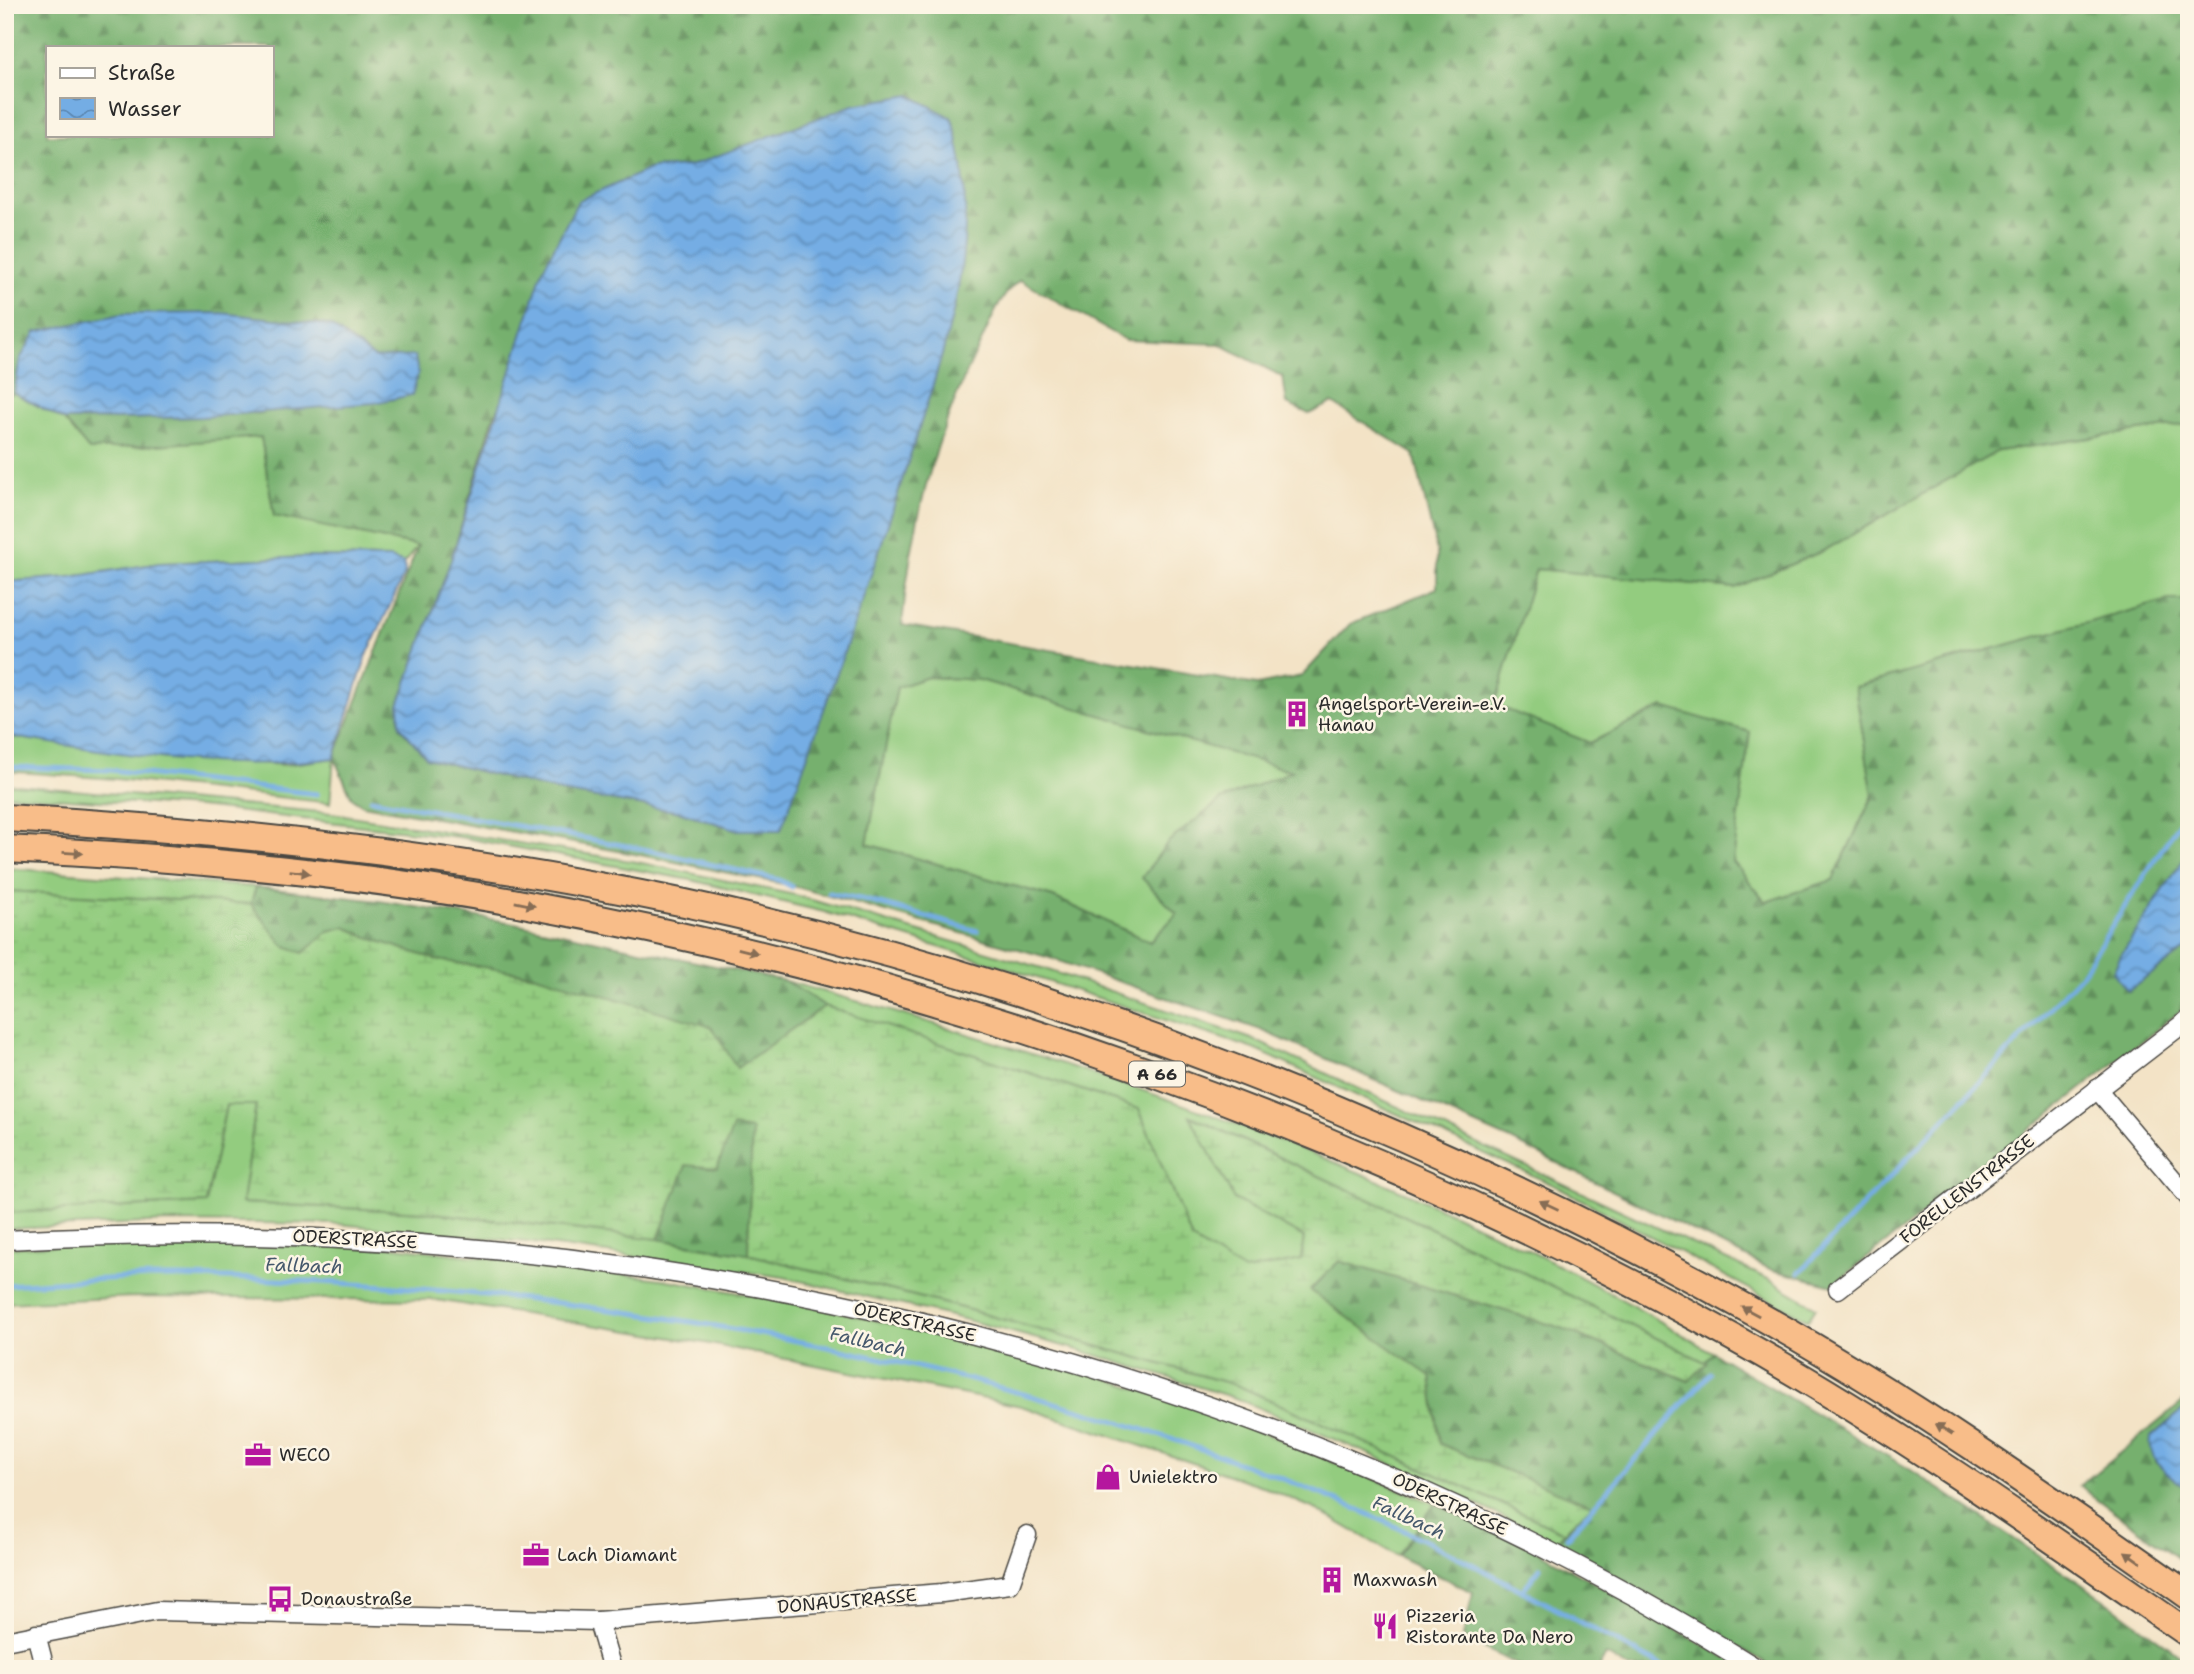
<svg xmlns="http://www.w3.org/2000/svg" width="2194" height="1674" font-family="'Shantell Sans',sans-serif">
	<defs>
		<pattern id="forest-firs" width="22" height="20" patternUnits="userSpaceOnUse" patternTransform="scale(1.75)"><rect width="22" height="20" fill="#76b06e"/><path d="M5 1l3.5 6h-7zM16 11l3.5 6h-7z" fill="#618f5b"/></pattern>
		<pattern id="wetland-marsh" width="20" height="14" patternUnits="userSpaceOnUse" patternTransform="scale(1.75)"><rect width="20" height="14" fill="#93cc7f"/><path d="M1 5h8M5 5V1M11 12h8M15 12V8" fill="none" stroke="#7faf6e"/></pattern>
		<pattern id="water-waves" width="16" height="10" patternUnits="userSpaceOnUse" patternTransform="scale(1.75)"><rect width="16" height="10" fill="#74ade4"/><path d="M0 5q4-4 8 0t8 0" fill="none" stroke="#5f8db9"/></pattern>
	</defs>
	<rect width="100%" height="100%" fill="#fcf5e5"/>
	<filter id="ink" filterUnits="userSpaceOnUse"><feTurbulence type="fractalNoise" baseFrequency=".0143" numOctaves="2"/><feDisplacementMap in="SourceGraphic" scale="14" xChannelSelector="R" yChannelSelector="G"/><feConvolveMatrix kernelMatrix="1 2 1 2 8 2 1 2 1" color-interpolation-filters="sRGB"/></filter>
	<filter id="wash" filterUnits="userSpaceOnUse"><feTurbulence type="fractalNoise" baseFrequency=".00686" numOctaves="4" result="noise"/><feDisplacementMap in="SourceGraphic" scale="28" xChannelSelector="R" yChannelSelector="G"/><feGaussianBlur stdDeviation="1.57" result="paint"/><feColorMatrix in="noise" values="0 0 0 0 0 0 0 0 0 0 0 0 0 0 0 0 0 1.4 0 .05"/><feComposite in="paint" operator="in"/></filter>
	<g filter="url(#wash)">
		<rect width="100%" height="100%" fill="#f3e3c6"/>
		<g fill="#93cc7f" stroke="#5f7c55" stroke-width="2">
			<path d="M14,393L64,420L89,450L261,437L274,516L418,546L404,563L389,558L309,557L160,563L70,577L5,582V395Z"/>
			<path d="M2189,424V600H2169L1855,687L1873,795L1833,880L1766,902L1733,862L1749,732L1663,707L1590,743L1495,705L1536,569L1735,588L1825,550L1998,451Z"/>
			<path d="M928,677L980,680L1293,771L1221,800L1177,914L1151,942L1053,897L867,844L897,687Z"/>
			<path d="M5,736L134,754L285,765L334,758L330,803L116,779L5,771Z"/>
			<path d="M5,784L332,813L637,862L795,895L1042,968L1252,1039L1768,1279L1816,1307L1808,1320L1554,1185L1254,1049L1007,968L824,912L691,880L459,837L199,807L5,795Z"/>
			<path d="M5,868L256,887L251,904L5,891Z"/>
			<path d="M785,981C1107,1070 1428,1176 1713,1353L1707,1363L1469,1246L1191,1116L1234,1199L1304,1237L1301,1260L1244,1272L1192,1240L1139,1109L825,1006Z"/>
			<path d="M226,1105H256L242,1203L426,1212L658,1239L748,1254L966,1309L1239,1386L1564,1532L1556,1542L1374,1456L1235,1398L1082,1351L963,1319L783,1277L526,1242L338,1224L171,1222L5,1229V1213L206,1203Z"/>
			<path d="M105,1242L397,1247L662,1279L828,1309L1076,1368L1243,1424L1435,1504L1397,1556L1317,1510L1259,1485L1021,1406L705,1343L436,1300L135,1297L5,1303V1248Z"/>
		</g>
		<g fill="url(#forest-firs)" stroke="#506e4c" stroke-width="2" fill-rule="evenodd">
			<path d="M5,5H2189V424L1998,451L1825,550L1735,588L1536,569L1495,705L1590,743L1663,707L1750,732L1733,862L1766,902L1833,880L1873,796L1855,687L2169,600H2189V851L2121,955L2128,991L2189,947V1004L1833,1285L1772,1270L1511,1140L1261,1030L1047,957L793,886L640,855L363,805L352,798L334,758L418,546L274,516L261,437L89,450L64,420L202,417L396,399L375,358L329,325L275,321L20,359L14,393L5,395ZM47,47H271V135H47ZM730,153L963,192C968,260 954,320 932,384L738,830L681,812L561,792L427,758L400,727L399,705L451,560L494,416L652,168L690,166ZM1020,280L1125,340L1220,344L1283,377L1287,404L1309,414L1332,403L1414,454L1437,552V588L1350,624L1302,676L1257,685L902,625C911,522 935,435 981,342C992,319 1000,295 1020,280ZM928,677L980,680L1292,771L1221,800L1168,842L1142,878L1177,914L1150,942L1053,897L867,844L897,687Z"/>
			<path d="M256,887L379,901L514,923L785,981L825,1006L737,1068L536,975L437,960L372,939L345,927L329,931L303,954L283,945L251,904Z"/>
			<path d="M733,1127L752,1130L748,1254L658,1239L686,1165Z"/>
			<path d="M1339,1261L1562,1328L1688,1381L1713,1353L1911,1470L2104,1599L2189,1662V1669H1777L1556,1542L1591,1505L1440,1444L1431,1377L1310,1291Z"/>
			<path d="M2189,1397V1405L2151,1437L2155,1462L2189,1490V1566L2079,1486Z"/>
			<path d="M1435,1504L1522,1542L1746,1669H1630L1606,1655L1598,1669H1525L1463,1637L1473,1592L1398,1556Z"/>
		</g>
		<path fill="url(#wetland-marsh)" stroke="#5f7c55" stroke-width="2" d="M5,891L251,904L283,945L303,953L329,931L345,927L372,939L437,960L536,975L712,1027L737,1068L825,1006L1139,1109L1192,1240L1244,1271L1301,1260L1304,1237L1234,1199L1190,1116L1469,1246L1707,1363L1689,1381L1562,1328L1339,1261L1310,1290L1431,1377L1440,1444L1592,1505L1564,1532L1239,1386L966,1309L748,1254L752,1130L733,1127L717,1168L686,1165L658,1239L426,1212L242,1203L256,1105H226L206,1203L5,1213Z"/>
		<g fill="url(#water-waves)" stroke="#506c88" stroke-width="2">
			<path d="M910,95L952,118C990,246 939,362 901,484C864,600 822,715 781,830H738L681,812L561,792L427,758L400,726L399,705L451,560L543,269L578,201L652,168L690,166L853,105Z"/>
			<path d="M221,313L329,325L375,358L415,356L418,374L412,395L374,403L202,417L64,420L14,393L20,359L36,332L122,314Z"/>
			<path d="M309,557L390,558L404,563L405,573L367,655L334,758C224,774 115,752 5,736V582L70,577L160,563Z"/>
			<path d="M2189,851V947L2128,991L2113,972L2121,955Z"/>
			<path d="M2189,1405V1490C2171,1476 2146,1463 2151,1437Z"/>
		</g>
		<g fill="none" stroke-linecap="round" stroke-linejoin="round">
			<g stroke="#74ade4" stroke-width="5">
				<path d="M5,767L111,770L317,794"/>
				<path d="M371,799L643,849L779,880L792,887"/>
				<path d="M829,893L865,900L977,931"/>
				<path d="M1799,1273L2080,976L2189,807"/>
				<path d="M5,1285C63,1282 121,1276 179,1277C564,1283 969,1351 1326,1496C1444,1544 1555,1609 1667,1669"/>
				<path d="M1567,1537L1710,1373"/>
				<path d="M1522,1591L1540,1568"/>
			</g>
		</g>
	</g>
	<g filter="url(#ink)">
		<g fill="none" stroke-linecap="round" stroke-linejoin="round">
			<g stroke="#494742" stroke-width="21">
				<g id="minor">
					<path d="M2097,1089L2189,1198"/>
					<path d="M5,1240C614,1207 1239,1344 1758,1669"/>
					<path d="M1838,1289L2189,1019"/>
					<path d="M598,1621L612,1669"/>
					<path d="M36,1634L45,1669"/>
					<path d="M5,1641L157,1611L598,1621L942,1593L1010,1584L1027,1535"/>
				</g>
			</g>
			<g stroke="#494742" stroke-width="30">
				<g id="highway">
					<path d="M5,818C234,830 461,856 685,903C1058,983 1421,1127 1753,1312C1904,1396 2047,1496 2189,1596"/>
					<path d="M5,849C178,857 353,872 523,904C947,981 1356,1128 1732,1337C1891,1425 2040,1531 2189,1634"/>
				</g>
			</g>
			<use href="#minor" stroke="#fff" stroke-width="18"/>
			<use href="#highway" stroke="#f8bd89" stroke-width="26"/>
		</g>
		<defs><path id="oneway-solid" d="M-6-.8H1V-3.2L6.5 0L1 3.2V.8H-6Z" transform="scale(1.75)"/></defs>
		<g fill="#876d55">
			<use href="#oneway-solid" transform="translate(73 853) rotate(3)"/>
			<use href="#oneway-solid" transform="translate(300 872) rotate(7)"/>
			<use href="#oneway-solid" transform="translate(525 904) rotate(11)"/>
			<use href="#oneway-solid" transform="translate(748 951) rotate(14)"/>
			<use href="#oneway-solid" transform="translate(1549 1205) rotate(-155)"/>
			<use href="#oneway-solid" transform="translate(1750 1311) rotate(-151)"/>
			<use href="#oneway-solid" transform="translate(1944 1429) rotate(-148)"/>
			<use href="#oneway-solid" transform="translate(2133 1557) rotate(-145)"/>
		</g>
	</g>
	<defs>
		<g id="building-bare" transform="scale(2.1)"><path d="M-4-6H4V6H1V3H-1V6H-4ZM-2.5-4.3h1.7v1.8h-1.7ZM.8-4.3h1.7v1.8H.8ZM-2.5-1h1.7V.8h-1.7ZM.8-1h1.7V.8H.8Z" fill="#b5179e" stroke="#fcf5e5" stroke-width="2.5" paint-order="stroke"/></g>
		<g id="office-bare" transform="scale(2.1)"><path d="M-6-3h4V-5.5h4V-3h4V5H-6ZM-1-4.5V-3h2v-1.5ZM-6 0V1H6V0Z" fill="#b5179e" stroke="#fcf5e5" stroke-width="2.5" paint-order="stroke"/></g>
		<g id="shop-bare" transform="scale(2.1)"><path d="M-5-2.5h2.3a2.7 3.5 0 0 1 5.4 0H5L5.5 6h-11ZM-1.5-2.5h3a1.5 2.3 0 0 0-3 0Z" fill="#b5179e" stroke="#fcf5e5" stroke-width="2.5" paint-order="stroke"/></g>
		<g id="bus-bare" transform="scale(2.1)"><path d="M-5-6H5V4H4V6H2V4H-2V6H-4V4H-5ZM-3.5-4V0h7V-4ZM-3.5 1.2v1.5H-2V1.2ZM2 1.2v1.5H3.5V1.2Z" fill="#b5179e" stroke="#fcf5e5" stroke-width="2.5" paint-order="stroke"/></g>
		<g id="restaurant-bare" transform="scale(2.1)"><path d="M-5-6h1v4h1v-4h1v4h1v-4h1v5L-1.5 .5V6h-2V.5L-5-1ZM5-6V6H3V1.5H1.5Q1.5-4 5-6Z" fill="#b5179e" stroke="#fcf5e5" stroke-width="2.5" paint-order="stroke"/></g>
	</defs>
	<g fill-rule="evenodd">
		<use href="#building-bare" x="1297" y="714"/>
		<use href="#office-bare" x="258" y="1455"/>
		<use href="#shop-bare" x="1108" y="1477"/>
		<use href="#office-bare" x="536" y="1555"/>
		<use href="#building-bare" x="1332" y="1580"/>
		<use href="#bus-bare" x="280" y="1599"/>
		<use href="#restaurant-bare" x="1385" y="1626"/>
	</g>
	<g text-anchor="middle" stroke-width="5" stroke-linejoin="round" paint-order="stroke">
		<rect fill="#fcf5e5" stroke="#6a6863" stroke-width="2" x="1129" y="1061.5" width="56" height="25" rx="5"/>
		<g font-size="16" font-weight="bold" fill="#2b2b2b">
			<text x="1157" y="1080">A 66</text>
		</g>
		<g font-size="18" fill="#2b2b2b" stroke="#fcf5e5" text-anchor="start">
			<text x="1318" y="710">Angelsport-Verein-e.V.<tspan x="1318" dy="21">Hanau</tspan></text>
			<text x="279" y="1461">WECO</text>
			<text x="1129" y="1483">Unielektro</text>
			<text x="557" y="1561">Lach Diamant</text>
			<text x="1353" y="1586">Maxwash</text>
			<text x="301" y="1605">Donaustraße</text>
			<text x="1406" y="1622">Pizzeria<tspan x="1406" dy="21">Ristorante Da Nero</tspan></text>
		</g>
		<g font-size="18" fill="#2b2b2b" stroke="#fcf5e5">
			<text transform="translate(1967 1189) rotate(-38)" y="6">FORELLENSTRASSE</text>
			<text transform="translate(355 1239) rotate(3)" y="6">ODERSTRASSE</text>
			<text transform="translate(915 1322) rotate(13)" y="6">ODERSTRASSE</text>
			<text transform="translate(1450 1504) rotate(25)" y="6">ODERSTRASSE</text>
			<text transform="translate(847 1601) rotate(-5)" y="6">DONAUSTRASSE</text>
		</g>
		<g font-size="19" font-style="italic" fill="#45586c" stroke="#fcf5e5">
			<text transform="translate(304 1265) rotate(2)" y="7">Fallbach</text>
			<text transform="translate(868 1341) rotate(13)" y="7">Fallbach</text>
			<text transform="translate(1409 1517) rotate(25)" y="7">Fallbach</text>
		</g>
	</g>
	<rect width="2194" height="1674" fill="none" stroke="#fcf5e5" stroke-width="28"/>
	<rect x="46" y="46" width="228" height="91" fill="#fcf5e5" stroke="#a8a49b" stroke-width="2"/>
	<rect x="60" y="68" width="35" height="10" fill="#ffffff" stroke="#a8a49b" stroke-width="2"/>
	<text x="108" y="80" font-size="21" fill="#2b2b2b">Straße</text>
	<rect x="60" y="98" width="35" height="21" fill="url(#water-waves)" stroke="#a8a49b" stroke-width="2"/>
	<text x="108" y="116" font-size="21" fill="#2b2b2b">Wasser</text>
</svg>
